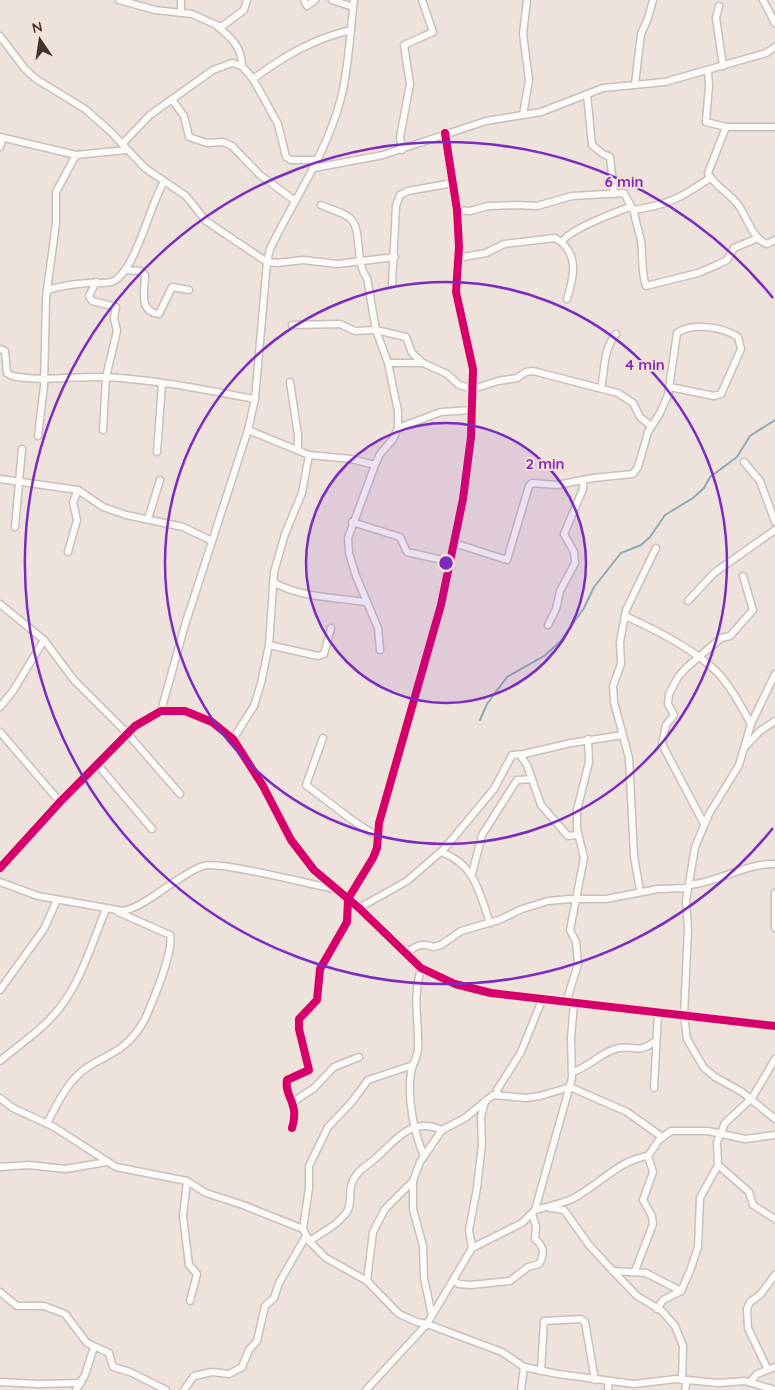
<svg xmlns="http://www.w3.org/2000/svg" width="775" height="1390" font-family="Quicksand,sans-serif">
	<rect width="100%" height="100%" fill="#eee2dc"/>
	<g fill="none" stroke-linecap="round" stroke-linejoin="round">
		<path stroke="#8fa9b5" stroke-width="2" d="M480,720L487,704L507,677L544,656L560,642L584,608L594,587L621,553L641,545L650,537L665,515L693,498L704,488L710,477L737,457L750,436L775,420"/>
		<g stroke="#c9c0ba" stroke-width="9">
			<g id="minor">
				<path d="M119,0L155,10L192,14L221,27L244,10L247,0"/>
				<path d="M181,0V13"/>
				<path d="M304,0L307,6L315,0"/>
				<path d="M332,0L353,7"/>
				<path d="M763,0L775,23"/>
				<path d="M719,6L716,18L723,66"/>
				<path d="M218,27C232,38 242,48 242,66"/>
				<path d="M0,36L25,69L36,79L85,109L111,132L145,168L186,196L206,221L267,262L277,263L303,260L337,264L395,257"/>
				<path d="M708,71L709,86L706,122L726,127H775"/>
				<path d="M253,79C284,56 313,39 351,30"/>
				<path d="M635,84L641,34L648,18L653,0"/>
				<path d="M587,94L592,145L603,154L610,157L614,194"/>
				<path d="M173,101L184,116L189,137L207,143L223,142L232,146L260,175L295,201"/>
				<path d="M523,115L529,80L523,34L527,0"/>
				<path d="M0,137L76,155L126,150"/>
				<path d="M122,144L150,115L213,70L232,63L242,66L253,79L278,124L286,157L291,160H318"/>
				<path d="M0,147L3,138"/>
				<path d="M402,150L400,137L410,84L404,45L433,32L422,0"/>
				<path d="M314,168L383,155L486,121L541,112L603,88L665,82L766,53L775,47"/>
				<path d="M709,175C717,188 730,193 739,206C747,218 753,239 767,244L775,240"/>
				<path d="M321,205C330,209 342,212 350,218C363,230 354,261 367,278L376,330L388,363L394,392L398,411V428"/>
				<path d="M457,210L470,211L488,206L517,205L537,206L572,196L624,193L633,210C668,205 681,198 710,178L708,173L726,127"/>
				<path d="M634,210C635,222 639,230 641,241C643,256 641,272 646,286L698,273L719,264L727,260L734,248L758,238"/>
				<path d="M562,242C568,230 616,212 630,207"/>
				<path d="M458,258L486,253L504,244L555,238C580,252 574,277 567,299"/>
				<path d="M125,270L140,271L145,275C145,290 138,312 159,314L172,287L189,290"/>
				<path d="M96,282L89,296L92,301L116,307L114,318L117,331L106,377L103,430"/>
				<path d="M392,284L396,206L400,195L408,191L453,183"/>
				<path d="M47,290C61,286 74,284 88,283C95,282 105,284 111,282C135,275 150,203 164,182"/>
				<path d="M292,325L340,324L355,331L376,330L406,337L412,353L423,363"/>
				<path d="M0,349L5,351L7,373L12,376C42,382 73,376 103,377C154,379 205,390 255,399"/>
				<path d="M388,363H423L447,374L459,385L473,389L498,381L517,378L526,372L533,371L618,393L633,403L640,417L651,426"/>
				<path d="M290,382L298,435V449"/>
				<path d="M601,388C605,370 603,349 616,334"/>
				<path d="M248,430L309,455L351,459L375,465"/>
				<path d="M38,436L44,386L46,298L56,223V192L76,155"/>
				<path d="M157,452L162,384"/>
				<path d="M744,462L760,481L775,522"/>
				<path d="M0,479L78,490L103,507L126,515L183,527L212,541"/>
				<path d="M148,519L160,480"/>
				<path d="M352,522L400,537L407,552L451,562"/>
				<path d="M15,527L22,449"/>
				<path d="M454,543L507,560L529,486L532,483L557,485L593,478L633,474L638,467L648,432L660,413L668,395L677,333C692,322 723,327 738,337L741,349L721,394L714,396L670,387"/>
				<path d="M68,552L77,520L73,502L78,490"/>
				<path d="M273,582C301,598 334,597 365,602"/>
				<path d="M688,601L714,573L775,530"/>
				<path d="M0,604L44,640L74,680L127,733L180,794"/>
				<path d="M625,616C654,629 695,650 717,672C731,687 741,706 751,724"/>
				<path d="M548,625L556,609L560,591L575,563L574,552L564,534L583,489V480"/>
				<path d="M269,645L318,656L324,654L331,628"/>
				<path d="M380,650L378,628L356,576L349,553L348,538L375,465L380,454L393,439L398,428L441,412L473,410"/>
				<path d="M775,674L751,724L739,765L709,814L695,847L686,901L688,929L684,1016L687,1039L704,1068L715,1077L742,1092L775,1119"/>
				<path d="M0,707L13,691L44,640"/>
				<path d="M161,711L185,625L248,430L255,399L267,262L270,249C294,199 327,153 341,98C349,67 350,32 354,0"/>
				<path d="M0,732L60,802"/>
				<path d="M323,738L306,785L352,820L378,837"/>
				<path d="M233,739L254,706L261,683L269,645L274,572L285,534L302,493L309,455"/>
				<path d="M744,748L760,731L775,721"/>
				<path d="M520,755L527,765L541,805L568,836L578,835"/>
				<path d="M97,764L152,829"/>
				<path d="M704,824L662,744L666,725L674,715L668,704L669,694L678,677L686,668L721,638L730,636L753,610L743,576"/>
				<path d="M441,852C475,864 479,892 490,923"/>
				<path d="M0,868L60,802L135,726L161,711H185L212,722L233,739L263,786L291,840L314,870L359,908L421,968L455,984L491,993L775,1026"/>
				<path d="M472,874L482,835L517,780L532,779"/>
				<path d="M0,882L38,896L123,911C148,906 177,875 203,866C217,860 313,885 335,889"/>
				<path d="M689,885C719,882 747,863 775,864"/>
				<path d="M640,891L634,856L629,758L614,702L613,686L621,664L620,642L626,610L656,548"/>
				<path d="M775,893V928"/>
				<path d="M359,908L407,881L444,849L494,789L512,755L524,754L571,743L623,735"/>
				<path d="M406,953C416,946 422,942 433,947L441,945L461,931L499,920L522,909L548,901L570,899H606L658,889L688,888"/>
				<path d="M421,968C412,999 419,1018 418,1048C418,1057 412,1064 411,1073C407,1098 414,1133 424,1156"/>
				<path d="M0,990L44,929L57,900"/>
				<path d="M566,1003L578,964L576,942L570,930L584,858L577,829V810L589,762L588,739"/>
				<path d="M0,1061C20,1044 41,1031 58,1010C81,982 92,943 106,909"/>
				<path d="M413,1065L368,1080L351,1103L328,1127L309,1166V1188L303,1229L309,1241L326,1258L367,1281L399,1314L417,1322L427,1324L502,1352L524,1367L558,1374L634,1384L676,1379L718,1383L745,1381L775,1390"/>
				<path d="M573,1072C589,1067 602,1051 619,1048C637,1045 635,1055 656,1041"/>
				<path d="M654,1088L658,1013"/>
				<path d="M498,1094L497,1090L521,1052L542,1000"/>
				<path d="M0,1098L13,1108L54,1127L116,1167L187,1181L206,1193L243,1205L303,1229"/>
				<path d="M293,1102L314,1088L334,1067L359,1057"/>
				<path d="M47,1123C56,1107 64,1088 78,1075C90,1062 110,1057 123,1046C132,1039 139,1030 145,1019C152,1003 174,951 170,935L118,912"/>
				<path d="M292,1128C300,1103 284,1097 287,1080L309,1070L299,1029V1019L317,1000L320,969L347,922L348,899L373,858L377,848L379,823L441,605L463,499L471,437L473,369L456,292L459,247L457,210L445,133"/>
				<path d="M718,1165L749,1192L753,1205L775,1219"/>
				<path d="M0,1167L29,1165L65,1169L107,1162"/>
				<path d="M187,1181L183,1216L189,1265L197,1274L190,1301"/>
				<path d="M550,1208L564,1210L589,1245L613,1271L637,1296L662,1311L675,1326L683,1346L682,1380"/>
				<path d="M535,1210C547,1207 560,1204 572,1199C600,1185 618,1160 648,1156L659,1140L671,1131H708L745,1139L775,1135"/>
				<path d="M309,1241C322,1233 337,1225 346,1213C353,1205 348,1192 352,1183C356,1171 367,1166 376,1158C395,1141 411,1116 442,1130"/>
				<path d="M472,1248L469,1230L477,1188L482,1144L481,1117L485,1101"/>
				<path d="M613,1271L646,1273L681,1291"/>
				<path d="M635,1271L653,1224L652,1216L643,1200L653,1172L648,1156"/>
				<path d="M453,1280L459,1284L471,1285L510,1281L528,1267L539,1264C545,1254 544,1246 535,1239L536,1226L532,1214"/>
				<path d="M367,1281L373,1232L385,1209L413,1181"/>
				<path d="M0,1292L17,1306H44L65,1314L87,1343L109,1353L113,1367L130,1372L166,1390"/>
				<path d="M657,1309L663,1300L681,1291L690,1271L698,1247L700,1198L718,1165L717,1142L725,1123L752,1098L775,1059"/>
				<path d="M432,1316L424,1278L423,1246L413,1209V1181L420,1162L442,1130L465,1118L493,1095L526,1098L540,1096L570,1087L627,1112L662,1137"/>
				<path d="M767,1368L748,1328L747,1309L750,1302L760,1295L775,1275"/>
				<path d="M541,1371L544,1321L581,1319L585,1322L595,1380"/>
				<path d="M0,1382L39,1384L81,1383"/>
				<path d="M750,1382L757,1374L775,1367"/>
				<path d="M76,1390L85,1375L94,1347"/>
				<path d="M184,1390L194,1376L212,1372L229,1374L242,1367L249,1350L257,1341L265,1306L274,1298L279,1283L306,1236"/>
				<path d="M366,1390L427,1324L472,1248L522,1223L535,1210L572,1078L571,1038L574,1004"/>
				<path d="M521,1390L524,1367"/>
				<path d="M608,1390L609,1381"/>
				<path d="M685,1390L687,1380"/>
			</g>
		</g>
		<use href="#minor" stroke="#fcfbfa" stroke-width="6"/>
		<g stroke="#f6e0d4" stroke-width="11">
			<g id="cycleway">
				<path d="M0,868L60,802L135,726L161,711H185L212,722L233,739L263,786L291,840L314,870L359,908L421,968L455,984L491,993L775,1026"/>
				<path d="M292,1128C300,1103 284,1097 287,1080L309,1070L299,1029V1019L317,1000L320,969L347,922L348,899L373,858L377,848L379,823L441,605L463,499L471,437L473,369L456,292L459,247L457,210L445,133"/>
			</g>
		</g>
		<use href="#cycleway" stroke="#d6006c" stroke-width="8"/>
	</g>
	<circle cx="446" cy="563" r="140" fill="#7b2cbf" fill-opacity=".12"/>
	<g fill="none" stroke="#7b2cbf" stroke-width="2.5">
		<circle cx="446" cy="563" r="140"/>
		<circle cx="446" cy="563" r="281"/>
		<path d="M773 828A421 421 0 1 1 773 298"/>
	</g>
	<circle cx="446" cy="563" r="8" fill="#7b2cbf" stroke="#f6e0d4" stroke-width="2.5"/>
	<g font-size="15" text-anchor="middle" font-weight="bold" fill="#7b2cbf" stroke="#f6e0d4" stroke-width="4" stroke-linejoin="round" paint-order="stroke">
		<text x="624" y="187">6 min</text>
		<text x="645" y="370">4 min</text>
		<text x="545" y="469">2 min</text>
	</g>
	<g transform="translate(40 40) rotate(347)" stroke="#f6e0d4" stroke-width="4" paint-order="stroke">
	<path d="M0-4L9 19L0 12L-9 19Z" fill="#3e3531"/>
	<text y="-8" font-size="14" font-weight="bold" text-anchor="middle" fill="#3e3531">N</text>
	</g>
</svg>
